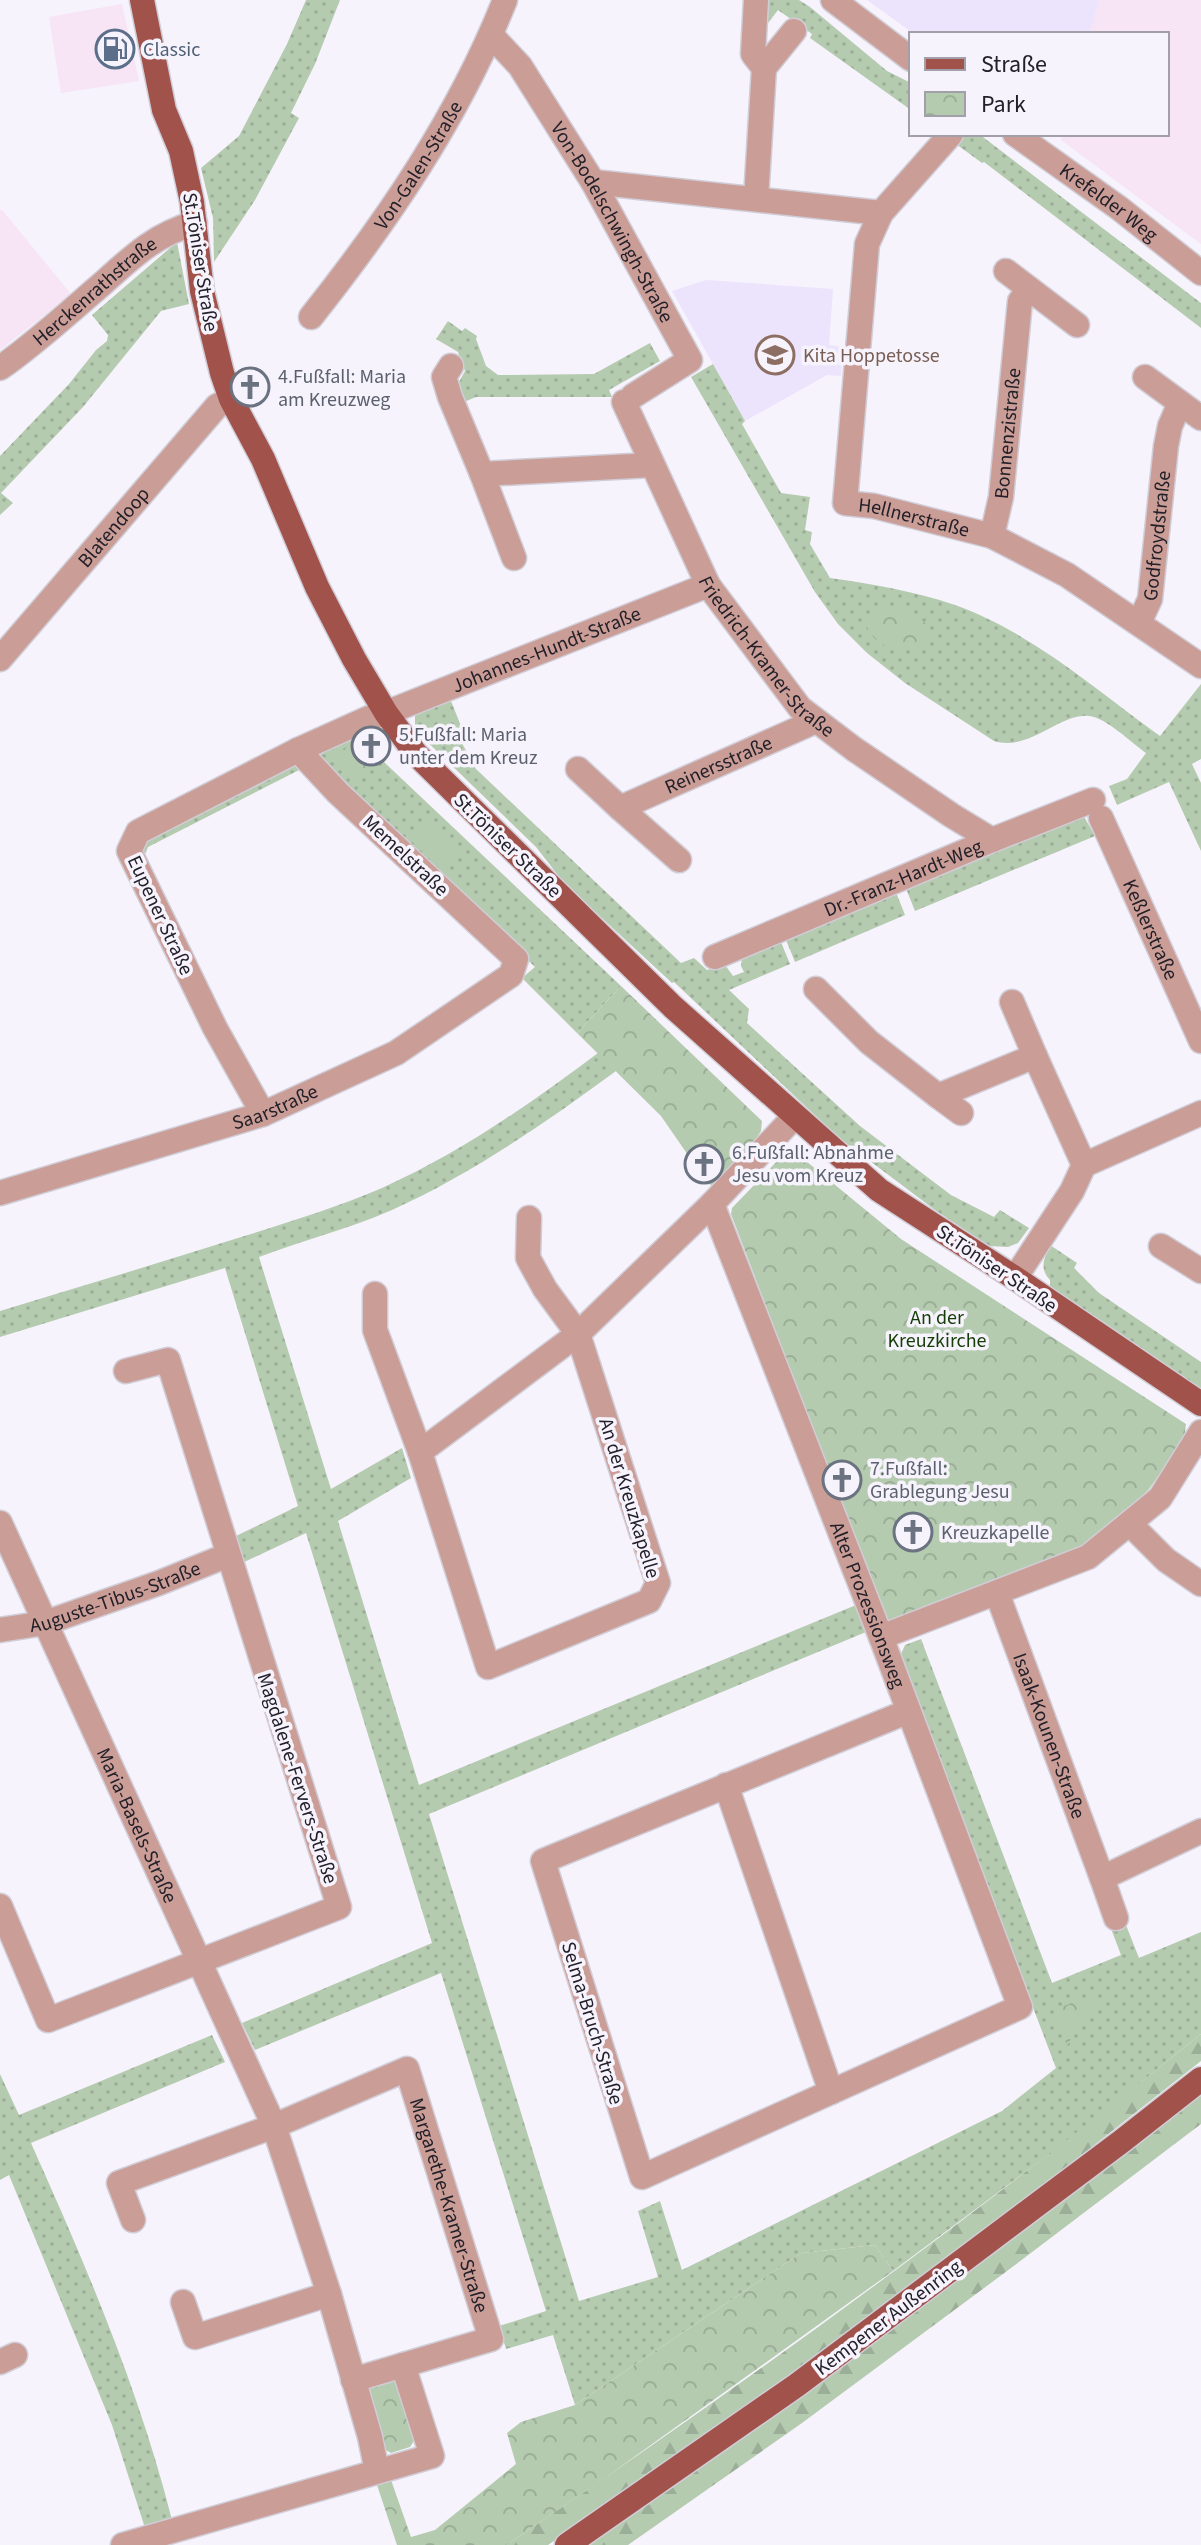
<svg xmlns="http://www.w3.org/2000/svg" width="1201" height="2545" font-family="'Source Sans 3',sans-serif">
	<defs>
		<pattern id="grass-dots" width="8" height="8" patternUnits="userSpaceOnUse" patternTransform="scale(2)"><rect width="8" height="8" fill="#b5cbaf"/><path d="M2 2h.1M6 6h.1" fill="none" stroke="#9bae97" stroke-width="1.8" stroke-linecap="round"/></pattern>
		<pattern id="forest-firs" width="22" height="20" patternUnits="userSpaceOnUse" patternTransform="scale(2)"><rect width="22" height="20" fill="#b5cbaf"/><path d="M5 1l3.5 6h-7zM16 11l3.5 6h-7z" fill="#9bae97"/></pattern>
		<pattern id="park-crowns" width="20" height="18" patternUnits="userSpaceOnUse" patternTransform="scale(2)"><rect width="20" height="18" fill="#b5cbaf"/><path d="M2 6a3 3 0 1 1 6 0M12 15a3 3 0 1 1 6 0" fill="none" stroke="#9bae97"/></pattern>
	</defs>
	<rect width="100%" height="100%" fill="#f6f3fd"/>
	<g fill="#f7e4f4">
		<path d="M1099,0H1201V244L1061,140L1062,134H1167V34H1090Z"/>
		<path d="M122,4L139,81L61,93L49,17Z"/>
		<path d="M0,210H2L71,294L0,350Z"/>
	</g>
	<g fill="#ece4fd">
		<path d="M867,0H1099L1090,34H914Z"/>
		<path d="M706,280L833,289L829,345L843,347L841,376L827,375L745,421L672,291Z"/>
	</g>
	<g fill="url(#grass-dots)">
		<path d="M306,0H340L315,64L291,113L299,118L255,200L214,262L213,218L201,168L239,136L287,44Z"/>
		<path d="M760,0H799L810,7L887,71L911,83V110L810,38L812,34L778,10L762,31Z"/>
		<path d="M964,134H979L1201,303V328L984,162L982,163L956,144Z"/>
		<path d="M177,242L189,304L161,311L83,407L1,493L13,503L0,515V456L69,384L96,350L107,341L108,335L92,315Z"/>
		<path d="M448,321L462,331L465,328L477,336L476,339L486,366L498,375L594,374L650,343L660,361L609,390L612,397H476L459,404L454,391L465,371L458,352L436,339Z"/>
		<path d="M713,364L745,421L742,424L781,493L810,497L805,530L812,532L810,544L830,578C872,584 914,591 955,605C1031,632 1095,689 1160,736L1201,684V759L1192,764L1201,783V851L1169,782L1117,805L1109,786L1127,779L1146,753C1132,743 1105,717 1089,716C1059,713 1030,752 994,741L905,683L867,653L838,624L815,592L691,377Z"/>
		<path d="M449,696L463,731L457,734L476,769L681,963L694,958L707,970L725,965L733,976L744,972L741,966L742,958L776,941L781,942L790,964L729,990L749,1009L747,1023L860,1126L951,1195L994,1217L1000,1210L1029,1228L1018,1243L1008,1247L989,1246L935,1210L838,1137L674,982L672,983L564,883L536,847L415,730V716L426,706Z"/>
		<path d="M365,727L385,763L621,986L577,1033L522,978L535,967L313,754Z"/>
		<path d="M297,762L303,768L148,847L142,862L137,852L144,839Z"/>
		<path d="M1082,813L1095,836L915,911L907,891L909,885Z"/>
		<path d="M892,892L897,895L905,915L795,962L786,940L788,936Z"/>
		<path d="M598,1053L616,1071C545,1123 472,1174 392,1210C349,1229 303,1240 259,1257L331,1489L402,1448L411,1478L338,1521L419,1785L856,1605L866,1632L429,1814L579,2301L658,2277L638,2211L660,2201L682,2270L1002,2111L1056,2068L922,1715L923,1714L901,1654L905,1645L921,1639L1052,1983L1121,1955L1110,1926L1124,1920L1139,1958L1201,1932V2034L1080,2131L893,2271L875,2245L801,2253L575,2405L553,2335L506,2349L499,2326L546,2311L441,1973L255,2050L242,2023L432,1943L306,1533L242,1563L234,1537L298,1506L225,1268L0,1337V1311C79,1287 159,1263 238,1238C286,1223 335,1208 382,1188C460,1153 530,1104 598,1053Z"/>
		<path d="M1050,1245L1077,1263L1074,1268L1099,1293L1201,1362V1394L1050,1286V1280C1039,1268 1044,1259 1050,1245Z"/>
		<path d="M212,2035L225,2062L31,2143C86,2266 139,2389 172,2520L145,2528L112,2425L9,2175L0,2180V2074L19,2115Z"/>
	</g>
	<g fill="url(#forest-firs)">
		<path d="M1201,2034V2061L902,2296L732,2418L548,2545H506C745,2385 977,2214 1201,2034Z"/>
		<path d="M1201,2092V2124L1003,2274L802,2423L628,2545H590L800,2397Z"/>
	</g>
	<g fill="url(#park-crowns)">
		<path d="M889,608C903,609 914,614 924,622C953,648 878,669 865,621L866,616L879,609Z"/>
		<path d="M363,738L376,760L353,778L329,756Z"/>
		<path d="M621,986L762,1121L761,1131L756,1139L712,1185L708,1184L661,1116L577,1033Z"/>
		<path d="M795,1152L901,1239L1186,1424L1184,1440L1149,1489L1126,1513L1099,1534L1070,1553L890,1623L886,1621L731,1214L732,1208L779,1159L786,1154Z"/>
		<path d="M1094,1994L1098,1995V1999L1080,2022L1067,2046L1054,2010Z"/>
		<path d="M875,2245L893,2271L598,2483L506,2545H397L376,2482L390,2477L411,2537L435,2530L516,2464L507,2433L521,2422L575,2405L801,2253Z"/>
		<path d="M388,2376L400,2381L417,2436L410,2447L391,2453L380,2447L363,2393L369,2382Z"/>
	</g>
	<path fill="#b5cbaf" d="M427,819L462,854L448,868L412,833Z"/>
	<g fill="none" stroke-linecap="round" stroke-linejoin="round">
		<g stroke="#d0cdd7" stroke-width="27">
			<g id="minor">
				<path d="M756,0L753,54L764,68"/>
				<path d="M833,0L911,59"/>
				<path id="s1" d="M491,35L520,66L593,182L690,360L633,396"/>
				<path id="s2" d="M951,134L881,213L867,244L845,503L874,506L992,536L1067,575L1201,666"/>
				<path id="s3" d="M1015,134L1119,208L1201,273"/>
				<path d="M593,182L881,213"/>
				<path d="M756,199L764,68L794,31"/>
				<path d="M1006,271L1077,325"/>
				<path id="s4" d="M311,317C388,220 459,116 505,0"/>
				<path d="M451,366L444,377L450,397L482,474L652,465"/>
				<path id="s5" d="M0,368C36,343 68,313 102,284C132,257 154,235 195,223"/>
				<path d="M1145,377L1201,418"/>
				<path id="s6" d="M624,402L708,585L800,708L854,749L951,815L992,840"/>
				<path d="M482,474L514,558"/>
				<path id="s7" d="M992,536L1001,497L1020,301L1030,290"/>
				<path id="s8" d="M1139,623L1150,599L1166,446L1170,426L1180,403"/>
				<path id="s9" d="M0,659L217,406L231,399"/>
				<path d="M578,769L620,808"/>
				<path id="s10" d="M1101,818L1201,1041"/>
				<path id="s11" d="M679,860L620,808L816,721"/>
				<path id="s12" d="M715,957L992,840L1093,800"/>
				<path d="M816,989L869,1042L938,1096L1035,1056L1084,1165"/>
				<path d="M1012,1002L1035,1056"/>
				<path d="M938,1096L961,1113"/>
				<path id="s13" d="M263,1114L215,1028L129,851L138,832L298,750L369,718L386,713L708,585"/>
				<path id="s14" d="M0,1193L263,1114L396,1053L511,975L516,959L338,793L298,750"/>
				<path id="s15" d="M712,1204L881,1637L1020,2007L642,2177L543,1861L909,1711"/>
				<path d="M1161,1246L1201,1271"/>
				<path d="M1015,1278L1072,1191L1084,1165L1201,1113"/>
				<path d="M375,1294V1330L420,1452L488,1667L649,1601L658,1583L578,1334L545,1289L528,1258L529,1218"/>
				<path d="M420,1452L578,1334L712,1204L794,1117"/>
				<path id="s16" d="M0,1523L274,2126L329,2294L370,2437L377,2471"/>
				<path d="M1130,1524L1166,1560L1201,1584"/>
				<path id="s17" d="M997,1593L1102,1878L1201,1831"/>
				<path id="s18" d="M0,1630L45,1623L159,1583L228,1555"/>
				<path d="M881,1637L1088,1557L1160,1498L1201,1432"/>
				<path d="M726,1785L831,2092"/>
				<path d="M1102,1878L1116,1918"/>
				<path d="M0,1906L48,2020L339,1907L168,1360L126,1371"/>
				<path id="s19" d="M133,2220L119,2183L274,2126L407,2069L491,2339L353,2380"/>
				<path d="M183,2302L195,2337L329,2294"/>
				<path d="M0,2362L15,2355"/>
				<path d="M123,2545L432,2456L403,2365"/>
			</g>
		</g>
		<g stroke="#d0cdd7" stroke-width="27">
			<g id="major">
				<path d="M142,0L164,110L181,151L192,202L202,291L222,373L231,399L263,459L317,587L354,659L386,713L416,754L673,1007L879,1190L1015,1278L1201,1404"/>
				<path d="M567,2545L797,2385L1122,2141L1201,2079"/>
			</g>
		</g>
		<use href="#minor" stroke="#cb9d97" stroke-width="24"/>
		<use href="#major" stroke="#a1524b" stroke-width="24"/>
	</g>
	<defs>
		<g id="fuel-ring" transform="scale(2)"><circle r="9.5" fill="#f6f3fd" stroke="#5c6f8a" stroke-width="1.5"/><path d="M-5.5-6h7V0h2V4h1.3V-2.5L3-4.5l.8-.8L6-3V5H2.5V1h-1V6h-7ZM-4.2-4.7v3.2H.2V-4.7Z" fill="#5c6f8a"/></g>
		<g id="school-ring" transform="scale(2)"><circle r="9.5" fill="#f6f3fd" stroke="#8d6e63" stroke-width="1.5"/><path d="M0-5L7-2L0 1L-7-2ZM-4 1L0 2.5L4 1V4Q0 6-4 4Z" fill="#8d6e63"/></g>
		<g id="church-ring" transform="scale(2)"><circle r="9.5" fill="#f6f3fd" stroke="#6b7280" stroke-width="1.5"/><path d="M-1.2-6h2.4v3.5h3.3v2.4h-3.3V6h-2.4V-.1h-3.3v-2.4h3.3Z" fill="#6b7280"/></g>
	</defs>
	<g fill-rule="evenodd">
		<use href="#fuel-ring" x="115" y="49"/>
		<use href="#school-ring" x="775" y="355"/>
		<use href="#church-ring" x="250" y="387"/>
		<use href="#church-ring" x="371" y="746"/>
		<use href="#church-ring" x="704" y="1164"/>
		<use href="#church-ring" x="842" y="1480"/>
		<use href="#church-ring" x="913" y="1532"/>
	</g>
	<g text-anchor="middle" stroke-width="7" stroke-linejoin="round" paint-order="stroke">
		<g font-size="20" fill="#4e5e75" stroke="#f6f3fd" text-anchor="start">
			<text x="143" y="56">Classic</text>
		</g>
		<g font-size="20" fill="#232029" stroke="#f6f3fd">
			<text dy="7" stroke="none"><textPath href="#s4" startOffset="186">Von-Galen-Straße</textPath></text>
			<text dy="7" stroke="none"><textPath href="#s3" startOffset="116">Krefelder Weg</textPath></text>
			<text dy="7" stroke="none"><textPath href="#s1" startOffset="224">Von-Bodelschwingh-Straße</textPath></text>
			<text transform="translate(201 262) rotate(81)" y="7">St.Töniser Straße</text>
			<text dy="7" stroke="none"><textPath href="#s5" startOffset="122">Herckenrathstraße</textPath></text>
			<text dy="7" stroke="none"><textPath href="#s7" startOffset="104">Bonnenzistraße</textPath></text>
			<text dy="7" stroke="none"><textPath href="#s2" startOffset="470">Hellnerstraße</textPath></text>
			<text dy="7" stroke="none"><textPath href="#s9" startOffset="174">Blatendoop</textPath></text>
			<text dy="7" stroke="none"><textPath href="#s8" startOffset="90">Godfroydstraße</textPath></text>
			<text dy="7" stroke="none"><textPath href="#s13" startOffset="764">Johannes-Hundt-Straße</textPath></text>
			<text dy="7" stroke="none"><textPath href="#s6" startOffset="294">Friedrich-Kramer-Straße</textPath></text>
			<text dy="7" stroke="none"><textPath href="#s11" startOffset="186">Reinersstraße</textPath></text>
			<text transform="translate(508 845) rotate(44)" y="7">St.Töniser Straße</text>
			<text transform="translate(406 855) rotate(43)" y="7">Memelstraße</text>
			<text dy="7" stroke="none"><textPath href="#s12" startOffset="204">Dr.-Franz-Hardt-Weg</textPath></text>
			<text transform="translate(161 915) rotate(65)" y="7">Eupener Straße</text>
			<text dy="7" stroke="none"><textPath href="#s10" startOffset="122">Keßlerstraße</textPath></text>
			<text dy="7" stroke="none"><textPath href="#s14" startOffset="288">Saarstraße</textPath></text>
			<text transform="translate(997 1268) rotate(34)" y="7">St.Töniser Straße</text>
			<text transform="translate(630 1498) rotate(73)" y="7">An der Kreuzkapelle</text>
			<text dy="7" stroke="none"><textPath href="#s18" startOffset="120">Auguste-Tibus-Straße</textPath></text>
			<text dy="7" stroke="none"><textPath href="#s15" startOffset="430">Alter Prozessionsweg</textPath></text>
			<text dy="7" stroke="none"><textPath href="#s17" startOffset="152">Isaak-Kounen-Straße</textPath></text>
			<text transform="translate(298 1778) rotate(72)" y="7">Magdalene-Fervers-Straße</text>
			<text dy="7" stroke="none"><textPath href="#s16" startOffset="332">Maria-Basels-Straße</textPath></text>
			<text transform="translate(593 2023) rotate(73)" y="7">Selma-Bruch-Straße</text>
			<text dy="7" stroke="none"><textPath href="#s19" startOffset="492">Margarethe-Kramer-Straße</textPath></text>
			<text transform="translate(888 2317) rotate(-37)" y="7">Kempener Außenring</text>
		</g>
		<g font-size="20" fill="#785e54" stroke="#f6f3fd" text-anchor="start">
			<text x="803" y="362">Kita Hoppetosse</text>
		</g>
		<g font-size="20" fill="#5b616d" stroke="#f6f3fd" text-anchor="start">
			<text x="278" y="383">4.Fußfall: Maria<tspan x="278" dy="23">am Kreuzweg</tspan></text>
			<text x="399" y="741">5.Fußfall: Maria<tspan x="399" dy="23">unter dem Kreuz</tspan></text>
			<text x="732" y="1159">6.Fußfall: Abnahme<tspan x="732" dy="23">Jesu vom Kreuz</tspan></text>
			<text x="870" y="1475">7.Fußfall:<tspan x="870" dy="23">Grablegung Jesu</tspan></text>
			<text x="941" y="1539">Kreuzkapelle</text>
		</g>
		<g font-size="20" fill="#153e06" stroke="#f6f3fd">
			<text x="937" y="1324">An der<tspan x="937" dy="23">Kreuzkirche</tspan></text>
		</g>
	</g>
	<rect x="909" y="32" width="260" height="104" fill="#f6f3fd" stroke="#a29fa8" stroke-width="2"/>
	<rect x="925" y="58" width="40" height="12" fill="#a1524b" stroke="#a29fa8" stroke-width="2"/>
	<text x="981" y="72" font-size="24" fill="#232029">Straße</text>
	<rect x="925" y="92" width="40" height="24" fill="url(#park-crowns)" stroke="#a29fa8" stroke-width="2"/>
	<text x="981" y="112" font-size="24" fill="#232029">Park</text>
</svg>
